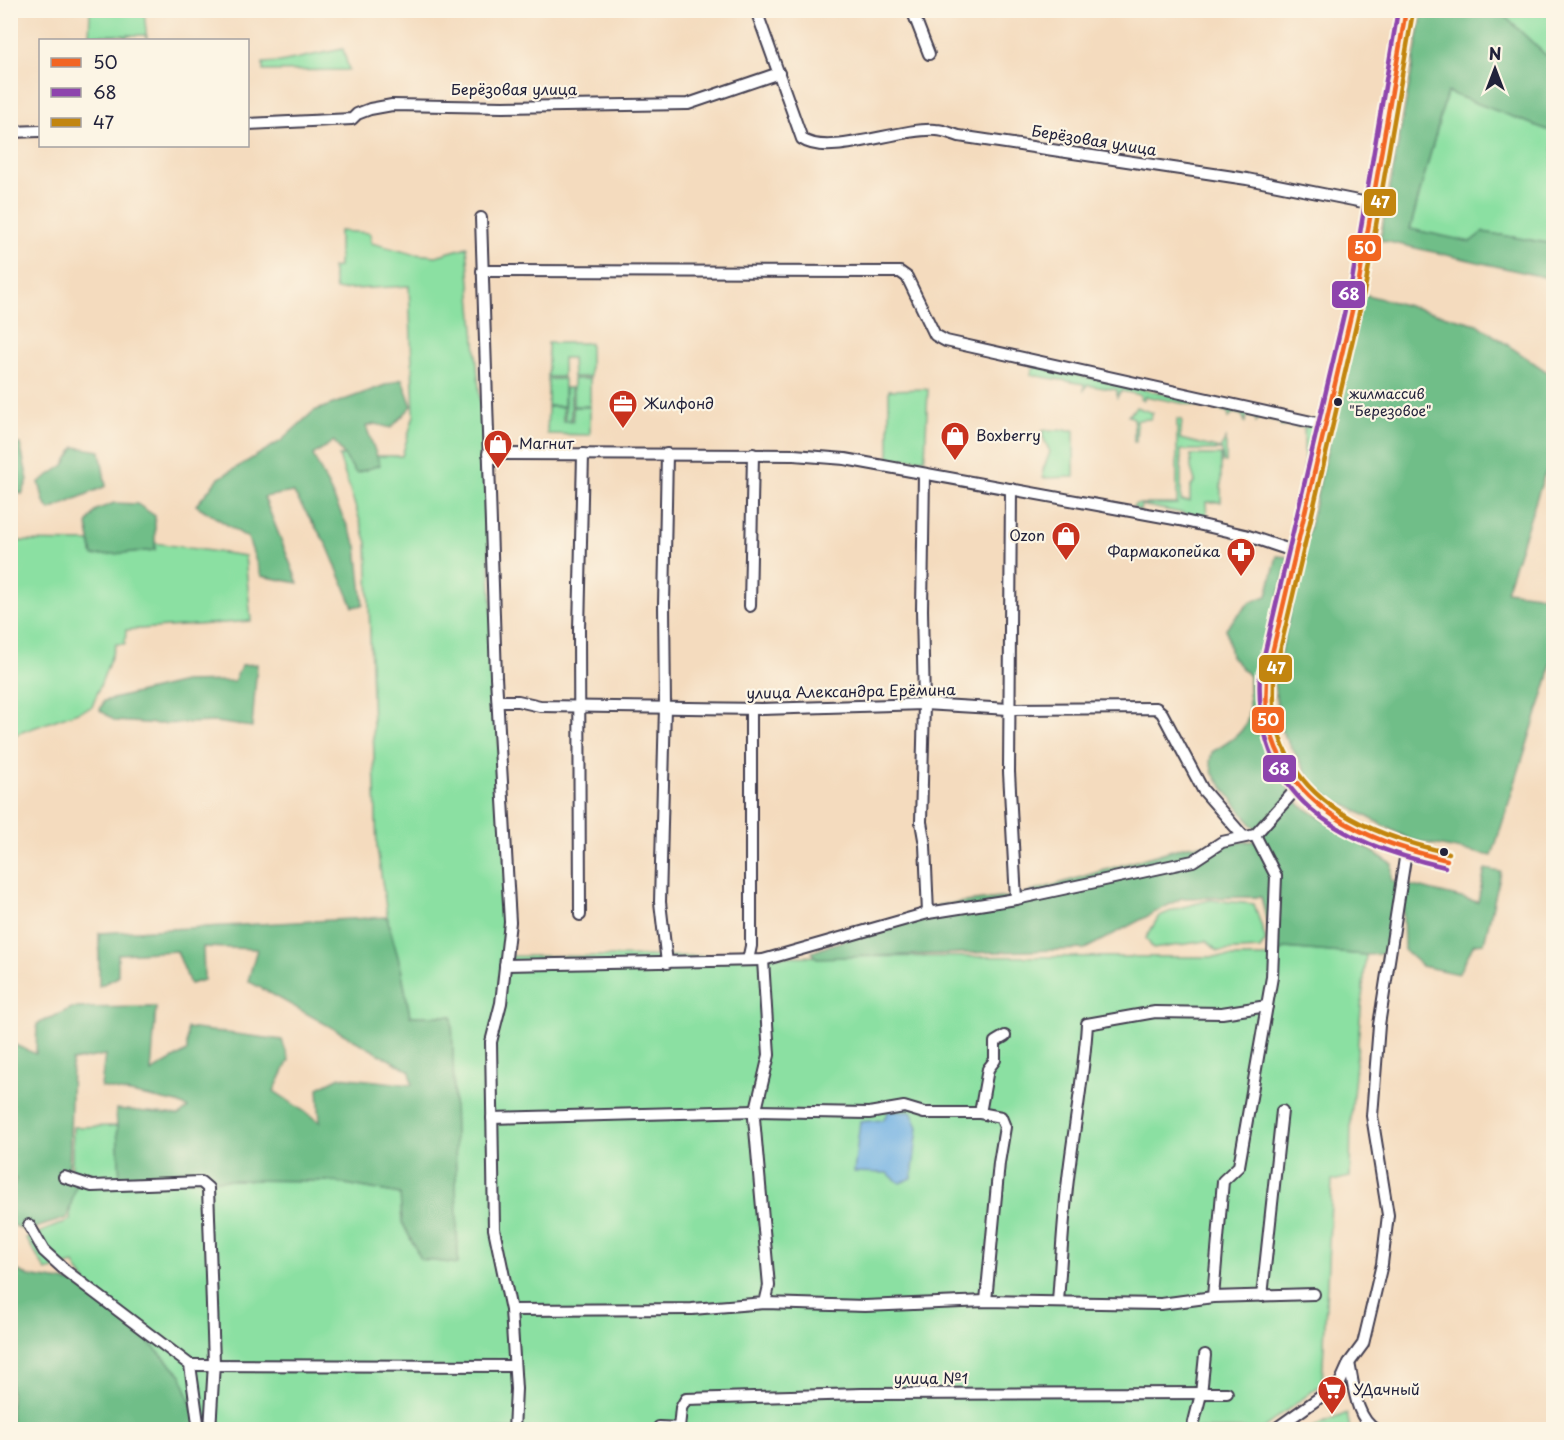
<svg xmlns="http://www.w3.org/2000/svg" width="1564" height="1440" font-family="'Playpen Sans',sans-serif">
	<rect width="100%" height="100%" fill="#fcf5e5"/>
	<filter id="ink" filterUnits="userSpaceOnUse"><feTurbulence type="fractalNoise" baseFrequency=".0167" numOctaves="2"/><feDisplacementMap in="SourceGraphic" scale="12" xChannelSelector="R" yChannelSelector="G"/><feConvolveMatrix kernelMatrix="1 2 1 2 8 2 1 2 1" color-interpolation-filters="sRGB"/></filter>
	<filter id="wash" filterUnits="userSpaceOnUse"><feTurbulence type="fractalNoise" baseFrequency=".008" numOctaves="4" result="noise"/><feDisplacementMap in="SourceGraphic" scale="24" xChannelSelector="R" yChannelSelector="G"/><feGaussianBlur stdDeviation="1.35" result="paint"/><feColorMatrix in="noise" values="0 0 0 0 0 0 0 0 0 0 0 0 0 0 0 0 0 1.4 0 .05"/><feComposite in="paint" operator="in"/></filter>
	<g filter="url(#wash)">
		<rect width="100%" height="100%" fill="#f4dbbe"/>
		<g fill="#8be0a2" stroke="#56816e" stroke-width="1.5">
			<path d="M90,11H144L147,40L145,35H127L126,40L124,35H91L89,40Z"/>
			<path d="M1499,11H1553V62Z"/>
			<path d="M343,49L349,70L263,71V63L280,62Z"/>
			<path d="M1447,92L1553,132V244L1483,232L1470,242L1410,229Z"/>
			<path d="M339,231L370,233L371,243L413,254L436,256L467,247L483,435L510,956L1275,957L1285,948L1366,955L1351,1118L1350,1177L1332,1181L1322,1384L1262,1429H200L181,1375L120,1313L87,1285L74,1264L46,1271L26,1238L70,1220L73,1127L117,1126L120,1179L329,1181L401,1194L402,1222L421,1259L458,1264L452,1016H410L401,968L389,927L377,848L367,543L339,456H402L414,415L409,286L336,290L332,268L339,267Z"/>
			<path d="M548,343H590V377H573L572,358H563V377H548Z"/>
			<path d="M1037,366L1304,425L1303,428L1288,425L1282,427L1277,421L1259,418L1256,422V418L1247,416L1245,422L1242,415L1233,413L1229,418L1228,412L1145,396L1143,401L1140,399L1141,395L1121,391L1117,397V390L1087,385L1084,390V384L1031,375L1032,369Z"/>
			<rect x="548" y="379" width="16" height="27"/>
			<rect x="573" y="379" width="17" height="27"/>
			<rect x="565" y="388" width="6" height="32"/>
			<path d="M928,389L925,459H889V390Z"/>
			<path d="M548,407H563V421H573V407H590V435L547,434Z"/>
			<path d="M1136,407L1153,413L1150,419L1137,420L1136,442H1134V418L1128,416Z"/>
			<path d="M1177,419L1182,420L1180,439L1220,449L1226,439V462H1223L1222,450H1181V501H1190V488L1195,481L1191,468V455H1221V502H1206L1207,518L1141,505L1140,511L1133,507L1135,504H1177Z"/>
			<path d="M1309,424L1320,430L1305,504L1304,429Z"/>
			<path d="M1043,430H1074V477L1043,478V470L1050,452L1043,437Z"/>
			<path d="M11,541L90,542L93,555L155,550V543L245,556L251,621L126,630L125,644H116L92,707L11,736Z"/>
			<path d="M1210,900L1254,904L1266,940L1260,949L1218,951L1206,941L1153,949L1146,938L1159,916L1179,908Z"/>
			<path d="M1347,1413L1350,1429H1309Z"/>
		</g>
		<g fill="#70be88" stroke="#497062" stroke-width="1.5">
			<path d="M1423,11H1499L1553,62V132L1447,92L1410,229L1470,242L1483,232L1553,244V279L1380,240Z"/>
			<path d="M1363,294L1477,324L1553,376V461L1544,476L1506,591L1553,597V651L1548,678L1492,856L1411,840L1317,790L1281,730L1274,683Z"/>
			<path d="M402,379L412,406L391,428L376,424L366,426L380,465L356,473L334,441L313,455L357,546L363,605L353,607L327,545L293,492L264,497L298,583L261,576L248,538L196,505L219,478L281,441L314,411Z"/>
			<path d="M11,444H20L28,480L22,494L11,491Z"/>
			<path d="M75,447L100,451L106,486L50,510L44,502L39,482L64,465Z"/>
			<path d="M114,503L137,504L155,516V550L93,556L87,524L96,510Z"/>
			<path d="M1277,556L1289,557L1260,672L1259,718L1274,765L1297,803L1392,864V881L1478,902L1485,869L1501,872L1484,943L1474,944L1458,974L1422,966L1404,950L1403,908L1395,910L1384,954L1366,955L1285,948L1275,957L1261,897L1182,898L1085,949L817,958L812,952L939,905L1017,896L1186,846L1255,841L1261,837L1213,774L1210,761L1212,752C1254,728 1249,722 1249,676L1231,656L1226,628L1250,602L1267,596Z"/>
			<path d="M257,664L252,727L215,722L159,724L115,721L100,710L104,701L184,682L234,681L242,665Z"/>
			<path d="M387,917L401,968L410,1016H452L458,1264L421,1259L402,1222L400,1194L329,1181L120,1179L116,1109L179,1115L188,1108L178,1103L101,1087L105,1055L72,1061L69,1175L77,1183L67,1218L26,1231L11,1224V1193L16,1179L10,1177V1043L36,1054L37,1024L72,1008L156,1007L151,1072L187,1051V1028L282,1040L289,1060L274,1091L320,1122L318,1088L340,1077L412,1085L410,1071L248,981L257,949L203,947L204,980L190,984L177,951L118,954V977L99,986V933Z"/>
			<path d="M10,1267L29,1276L87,1285L120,1313L181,1375L200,1429H11Z"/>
		</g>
		<path fill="#70b1e4" stroke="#496a90" stroke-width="1.5" d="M889,1111L911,1112L918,1127L912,1178L900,1183L887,1173L854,1172L860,1122L883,1120Z"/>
	</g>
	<g filter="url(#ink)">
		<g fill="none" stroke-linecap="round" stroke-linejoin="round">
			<g stroke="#423e4f" stroke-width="14">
				<g id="minor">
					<path d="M756,10L802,139C829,158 900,127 936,130C944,130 952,134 959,136L1247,179L1373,204"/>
					<path d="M912,10L929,54"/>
					<path d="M248,124L352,119L357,114L370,109L392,105L503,107L688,104L779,73"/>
					<path d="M10,132L40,131"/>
					<path d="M481,218L496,677L510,922L501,1003L491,1042L494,1229L511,1310L516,1389L514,1430"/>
					<path d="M1365,254L1406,10"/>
					<path d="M482,271L900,272L907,277L935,335L946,341L1325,425"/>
					<path d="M488,454L794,455L845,459L1180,520L1245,535L1296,552"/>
					<path d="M924,474L922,610L924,704L921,822L925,845L928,913"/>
					<path d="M1011,489L1009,772L1016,899"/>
					<path d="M750,606L753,454"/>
					<path d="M498,701H518L540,706L762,709L924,704L1009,709L1156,708L1162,713L1203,790L1243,836"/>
					<path d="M580,915L579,630L583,454"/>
					<path d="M748,960L751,946V709"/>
					<path d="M763,960L769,1055L754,1118L769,1286L765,1303"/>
					<path d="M667,963L660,902L665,707L664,605L667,454"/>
					<path d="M505,965L763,960L928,913L1016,899L1193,861L1222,842L1255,835L1298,787"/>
					<path d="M492,1118L756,1111L869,1113L904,1107L924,1113H980"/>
					<path d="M64,1177L92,1186L201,1182L208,1188L214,1363L210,1430"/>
					<path d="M29,1225L44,1251L66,1271L190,1365L199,1430"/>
					<path d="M1262,1296L1282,1111"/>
					<path d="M1213,1297L1223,1181L1239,1166L1272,977L1276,876L1255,835"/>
					<path d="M986,1301L999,1163L1005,1127L1001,1117L980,1113L988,1069L995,1060V1042L1005,1036"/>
					<path d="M1058,1302C1061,1261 1063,1220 1068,1179C1074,1127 1084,1076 1087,1024L1155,1012L1222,1013L1267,1006"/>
					<path d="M511,1310L692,1309L765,1303L865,1306L986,1301L1161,1304L1213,1297L1314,1294"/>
					<path d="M1349,1363C1354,1385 1355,1418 1376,1430"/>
					<path d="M190,1365L514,1366"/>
					<path d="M659,1427L679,1428L681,1408L686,1399L862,1394L1227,1393"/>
					<path d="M1192,1430L1201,1394L1205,1355"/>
					<path d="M1274,1430L1340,1383L1349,1363L1363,1344L1382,1264L1388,1215L1372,1116L1379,1025L1406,852"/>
				</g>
			</g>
			<use href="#minor" stroke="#fff" stroke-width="10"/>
			<g stroke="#fcf5e5" stroke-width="9">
				<path id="bus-1" d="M1406,10L1359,281L1267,675C1267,690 1265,706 1268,721C1286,809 1369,842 1447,860"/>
			</g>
			<g stroke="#fcf5e5" stroke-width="9">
				<path id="bus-2" d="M1398,10L1352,280L1260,673C1253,799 1337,842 1445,867"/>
			</g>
			<g stroke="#fcf5e5" stroke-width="9">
				<path id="bus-3" d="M1413,11L1366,283L1274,676C1274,690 1273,704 1275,717C1289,804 1374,836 1449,853"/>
			</g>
			<use href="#bus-1" stroke="#f26522" stroke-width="4.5"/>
			<use href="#bus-2" stroke="#8e44ad" stroke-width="4.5"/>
			<use href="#bus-3" stroke="#c2850f" stroke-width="4.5"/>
		</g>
	</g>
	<defs>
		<g id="office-pin" transform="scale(1.5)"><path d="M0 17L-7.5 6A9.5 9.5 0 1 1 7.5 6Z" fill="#c8321e" stroke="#fcf5e5"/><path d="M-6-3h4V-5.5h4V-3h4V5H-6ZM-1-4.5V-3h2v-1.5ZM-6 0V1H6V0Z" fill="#fff"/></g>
		<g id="shop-pin" transform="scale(1.5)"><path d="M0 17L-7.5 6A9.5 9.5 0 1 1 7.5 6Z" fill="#c8321e" stroke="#fcf5e5"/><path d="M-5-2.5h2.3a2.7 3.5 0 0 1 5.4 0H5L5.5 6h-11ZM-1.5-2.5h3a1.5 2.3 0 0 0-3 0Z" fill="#fff"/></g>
		<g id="pharmacy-pin" transform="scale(1.5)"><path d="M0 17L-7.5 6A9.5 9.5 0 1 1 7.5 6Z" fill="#c8321e" stroke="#fcf5e5"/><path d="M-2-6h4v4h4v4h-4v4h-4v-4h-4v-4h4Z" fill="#fff"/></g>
		<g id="supermarket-pin" transform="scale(1.5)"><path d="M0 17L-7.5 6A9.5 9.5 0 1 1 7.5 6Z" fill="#c8321e" stroke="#fcf5e5"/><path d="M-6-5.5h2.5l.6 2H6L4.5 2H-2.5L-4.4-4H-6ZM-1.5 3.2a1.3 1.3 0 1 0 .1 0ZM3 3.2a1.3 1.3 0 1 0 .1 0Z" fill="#fff"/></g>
	</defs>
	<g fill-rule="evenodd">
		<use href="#office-pin" x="623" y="404"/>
		<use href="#shop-pin" x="955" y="436"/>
		<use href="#shop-pin" x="498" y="444"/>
		<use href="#shop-pin" x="1066" y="536"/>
		<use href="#pharmacy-pin" x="1241" y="552"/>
		<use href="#supermarket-pin" x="1332" y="1390"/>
	</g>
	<g fill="#22223b" stroke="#fcf5e5" stroke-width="2">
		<circle cx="1338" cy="402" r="5"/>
		<circle cx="1444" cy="852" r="5"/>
	</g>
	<g text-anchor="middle" stroke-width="4.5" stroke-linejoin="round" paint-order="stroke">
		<g font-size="14" fill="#22223b" stroke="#fcf5e5" text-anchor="start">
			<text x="1349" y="399">жилмассив<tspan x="1349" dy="17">"Березовое"</tspan></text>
		</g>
		<g font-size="15" fill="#22223b" stroke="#fcf5e5">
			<text x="514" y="95">Берёзовая улица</text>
			<text transform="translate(1094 141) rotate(9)" y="5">Берёзовая улица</text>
			<text transform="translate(851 692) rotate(-1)" y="5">улица Александра Ерёмина</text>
			<text x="931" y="1384">улица №1</text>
		</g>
		<g font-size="15" fill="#22223b" stroke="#fcf5e5" text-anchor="start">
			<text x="644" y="409">Жилфонд</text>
			<text x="976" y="441">Boxberry</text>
			<text x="519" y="449">Магнит</text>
			<text x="1045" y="541" text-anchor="end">Ozon</text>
			<text x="1220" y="557" text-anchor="end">Фармакопейка</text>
			<text x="1353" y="1395">УДачный</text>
		</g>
	</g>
	<g stroke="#fcf5e5" stroke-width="2">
		<rect x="1363" y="188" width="34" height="29" rx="6" fill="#c2850f"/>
		<rect x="1347" y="234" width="35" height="28" rx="6" fill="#f26522"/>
		<rect x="1331" y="280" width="35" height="29" rx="6" fill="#8e44ad"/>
		<rect x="1258" y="654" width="35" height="29" rx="6" fill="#c2850f"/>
		<rect x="1251" y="706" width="34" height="28" rx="6" fill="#f26522"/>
		<rect x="1262" y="754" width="35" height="29" rx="6" fill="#8e44ad"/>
	</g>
	<g font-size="16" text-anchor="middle" font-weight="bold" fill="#fff">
		<text x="1380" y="208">47</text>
		<text x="1365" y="254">50</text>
		<text x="1349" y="300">68</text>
		<text x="1276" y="674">47</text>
		<text x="1268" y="726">50</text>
		<text x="1279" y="775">68</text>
	</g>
	<rect width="1564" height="1440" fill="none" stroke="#fcf5e5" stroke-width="36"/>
	<rect x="39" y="39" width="210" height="108" fill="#fcf5e5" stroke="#a5a1a1" stroke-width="1.5"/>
	<rect x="51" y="58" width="30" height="9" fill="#f26522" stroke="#a5a1a1" stroke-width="1.5"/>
	<text x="93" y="69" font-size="18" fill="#22223b">50</text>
	<rect x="51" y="88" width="30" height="9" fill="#8e44ad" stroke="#a5a1a1" stroke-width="1.5"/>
	<text x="93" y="99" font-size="18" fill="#22223b">68</text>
	<rect x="51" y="118" width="30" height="9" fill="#c2850f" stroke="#a5a1a1" stroke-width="1.5"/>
	<text x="93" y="129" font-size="18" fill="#22223b">47</text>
	<g transform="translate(1495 69)" stroke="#fcf5e5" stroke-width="4.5" paint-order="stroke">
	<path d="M0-4.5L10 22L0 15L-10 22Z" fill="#22223b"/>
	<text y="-9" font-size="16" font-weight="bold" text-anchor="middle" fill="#22223b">N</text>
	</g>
</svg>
